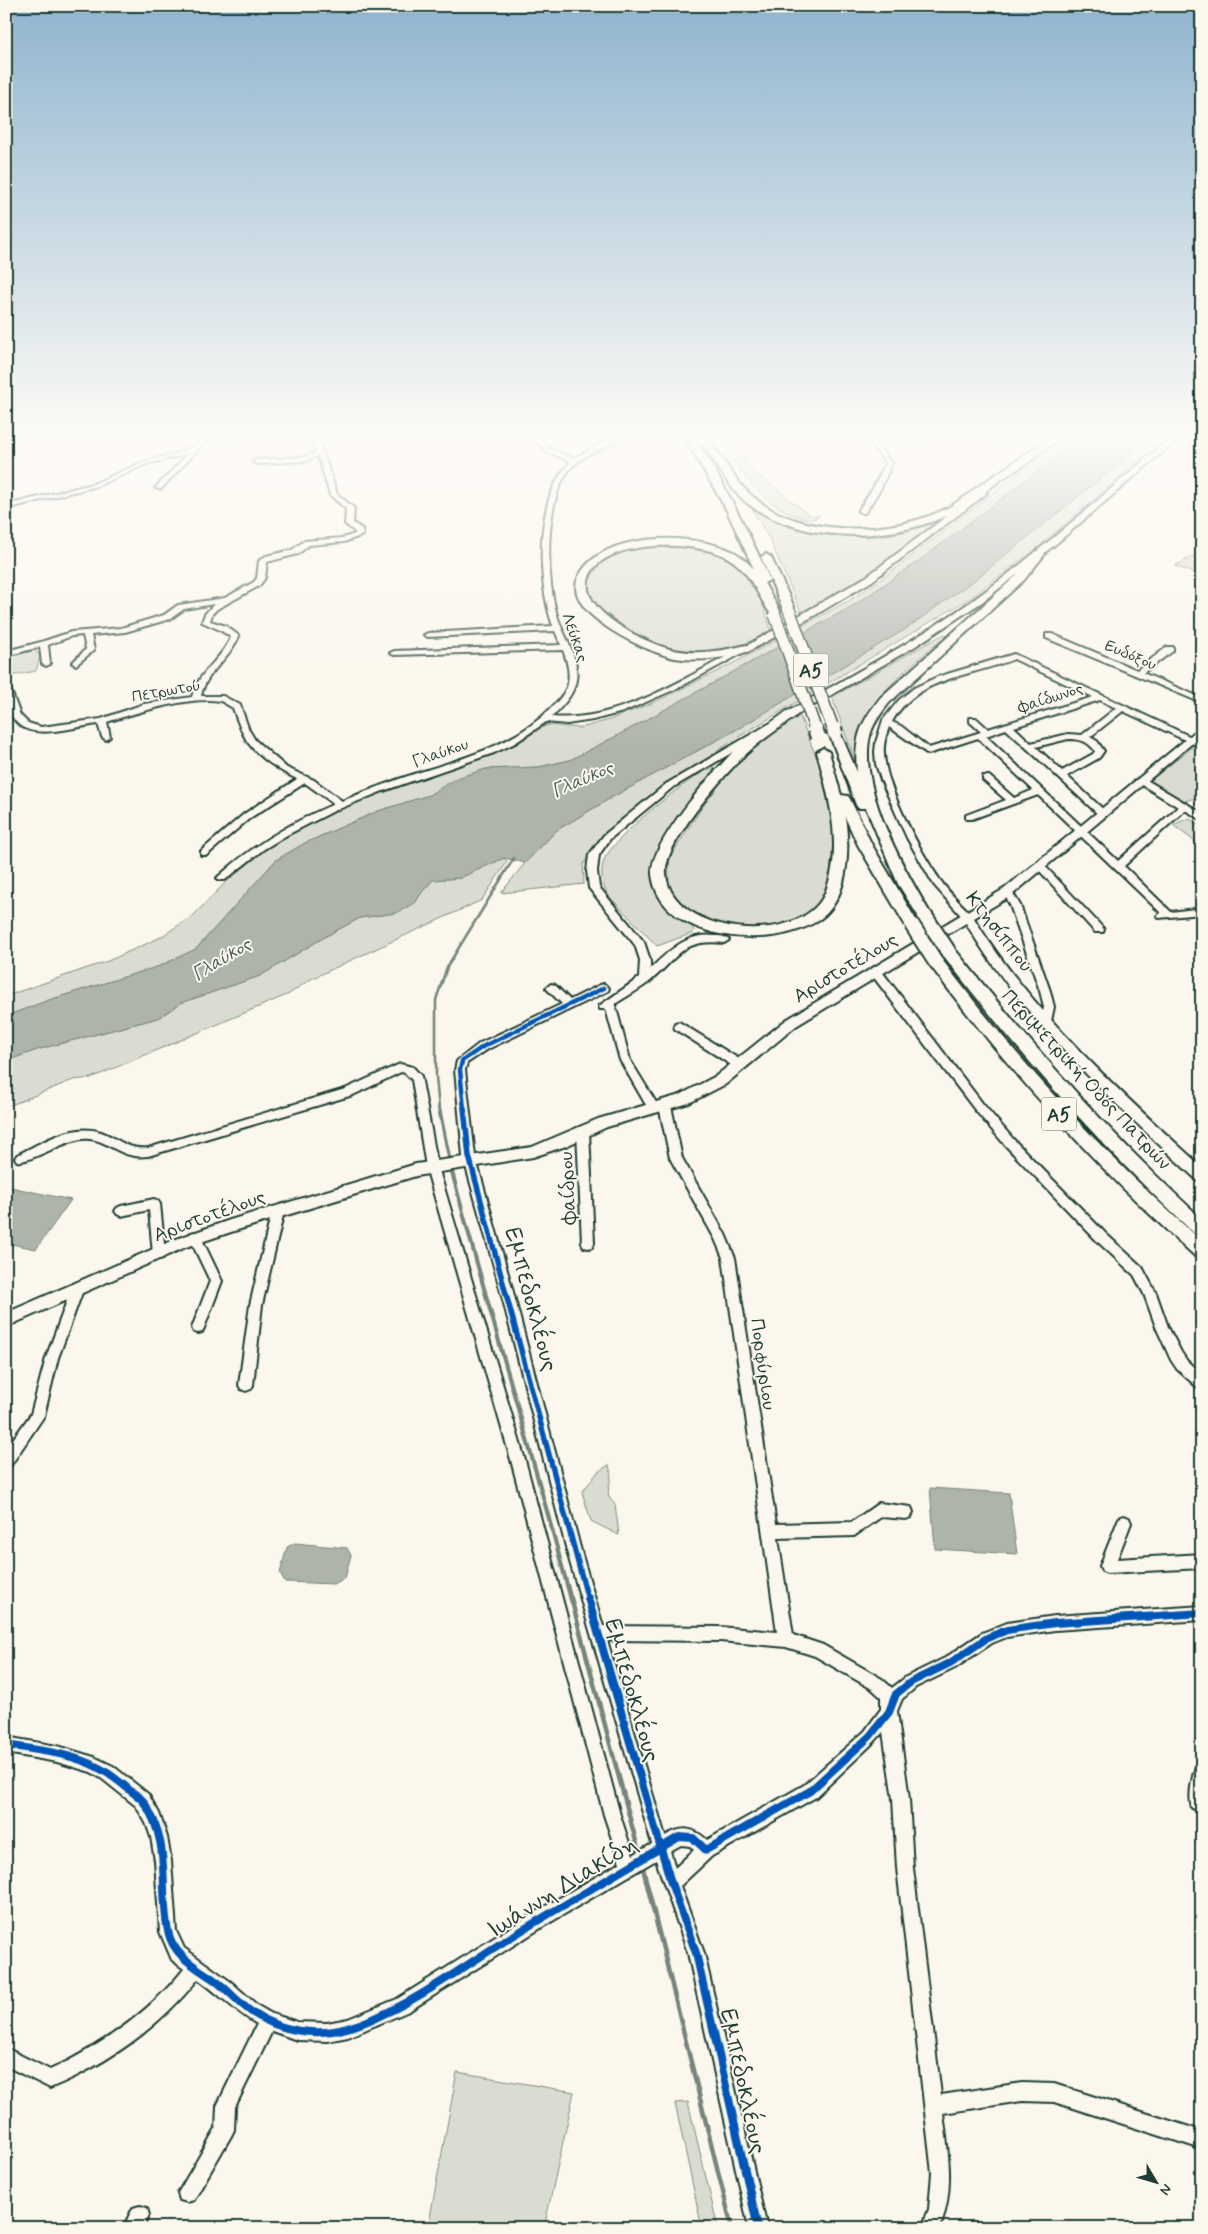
<svg xmlns="http://www.w3.org/2000/svg" width="1208" height="2234" font-family="Mynerve,sans-serif">
	<rect width="100%" height="100%" fill="#fbf7ec"/>
	<filter id="ink" filterUnits="userSpaceOnUse"><feTurbulence type="fractalNoise" baseFrequency=".02" numOctaves="2"/><feDisplacementMap in="SourceGraphic" scale="10" xChannelSelector="R" yChannelSelector="G"/><feConvolveMatrix kernelMatrix="1 2 1 2 8 2 1 2 1" color-interpolation-filters="sRGB"/></filter>
	<g filter="url(#ink)">
		<g fill="#dbdcd1" stroke="#7d8c82">
			<path d="M177,438H253L234,444L227,445Z"/>
			<path d="M717,438H730L757,476L762,477L809,515L820,516C813,521 805,519 797,516C758,501 741,471 717,438Z"/>
			<path d="M879,438H928C911,450 897,446 879,438Z"/>
			<path d="M980,438H1026L1016,447Z"/>
			<path d="M1064,438H1082L923,558L854,605L628,730L570,760L539,767L486,769L457,778L429,795L378,811L305,843L276,860L196,949L160,966L49,1000L6,1016V996L108,961L159,938L193,916L226,882L279,838L341,808L515,745L541,728L548,725L580,728L609,720L657,701L728,666L850,600L887,575Z"/>
			<path d="M1139,438H1165L1037,548L972,597L740,736L648,798L601,838L583,865L584,884L501,893L525,863L557,830L616,795L734,731L904,630L977,578L1126,458Z"/>
			<path d="M750,505C792,530 841,541 890,535C905,533 923,524 938,524L863,579L802,614L770,540Z"/>
			<path d="M668,545C733,551 754,567 771,631C754,639 737,649 718,652C679,657 645,642 615,620C605,613 593,604 589,592C587,587 588,582 591,578C604,550 641,547 668,545Z"/>
			<path d="M1202,551V576L1175,566Z"/>
			<path d="M944,634L947,636C921,655 867,701 858,732C855,741 855,753 856,763L832,697Z"/>
			<path d="M35,650L40,656L36,671L10,676L9,657Z"/>
			<path d="M800,716C810,744 830,785 834,813C838,840 833,886 815,907C781,943 693,932 671,888C667,879 669,868 670,858C705,799 739,751 800,716Z"/>
			<path d="M1195,745L1202,748V796L1185,801L1150,781Z"/>
			<path d="M715,767C697,797 638,851 655,889C664,912 683,915 694,930L693,933L657,946L607,894C602,883 600,872 604,860C612,839 694,771 715,767Z"/>
			<path d="M1189,818L1202,828V847L1173,825Z"/>
			<path d="M504,858L507,862L482,900L345,963L309,980L289,994L91,1078L73,1080L6,1107V1061L40,1049L158,1018L181,1003L260,976L328,935L360,918L396,913L415,903L422,892L433,880L460,878Z"/>
			<path d="M609,1465C610,1470 612,1477 610,1482C608,1491 606,1497 615,1504L619,1535L591,1521L582,1492L598,1472Z"/>
			<path d="M457,2072L574,2092L544,2228H428Z"/>
			<path d="M688,2102L718,2228H702L675,2103Z"/>
		</g>
		<g fill="#adb4aa" stroke="#74847b">
			<path d="M1082,438H1139L1126,458L977,578L904,630L734,731L616,795L557,830L525,863L504,858L460,878L433,880L422,892L415,903L396,913L360,918L328,935L260,976L181,1003L158,1018L40,1049L6,1061V1016L49,1000L160,966L196,949L276,860L305,843L378,811L429,795L457,778L486,769L539,767L570,760L628,730L855,605L923,558Z"/>
			<path d="M6,1186L71,1200L36,1249L6,1243Z"/>
			<path d="M930,1488L1009,1493L1017,1554L935,1549Z"/>
			<path d="M295,1543L347,1548L351,1555L345,1578L334,1584L285,1582L280,1573L287,1547Z"/>
		</g>
		<g fill="none" stroke-linecap="round" stroke-linejoin="round">
			<path stroke="#74847b" stroke-width="2.5" d="M439,1109L436,1077V1000L447,967L514,858"/>
			<g stroke="#74847b" stroke-width="4">
				<path d="M439,1108L450,1162"/>
				<path d="M451,1168C489,1312 533,1455 571,1600"/>
			</g>
			<g stroke="#74847b" stroke-width="4.5">
				<path d="M571,1598L640,1856"/>
				<path d="M642,1864L732,2228"/>
			</g>
			<g stroke="#1f3d34" stroke-width="4">
				<g id="minor">
					<path d="M202,438H209L161,489L155,488L188,454L147,464L97,486L6,509V505L93,484L143,462L179,453L196,445Z"/>
					<path d="M312,438H318L337,494L354,508L353,523L362,529L363,535L344,542L309,545L298,554L267,562L265,578L259,586L217,609L212,614L210,621L226,626L239,636C230,659 206,671 201,696H223L240,705L249,730L255,740L287,768L314,780L342,801C361,793 380,786 399,779C452,761 514,748 553,706C559,700 564,694 567,687C571,674 567,661 563,650L394,655L390,653L394,651L561,645L555,631L428,637L424,635L428,633L553,626C537,582 534,496 571,462L546,451L533,438H540L550,449L574,458L608,440L620,438C604,450 583,453 569,470C544,503 546,577 557,615C563,636 580,657 576,680C574,695 562,706 552,717C618,723 687,677 743,647L750,649L678,688L623,712L593,720L567,724L546,722L515,743L494,753L383,791L334,811L287,835L264,849L225,880H219L217,878L219,876C253,845 292,822 334,804L305,783L250,818L207,855H201V851L244,814L297,779C281,772 257,756 247,741C241,731 237,720 233,708C229,706 224,702 220,701C190,696 136,713 107,722L110,737L106,740L102,737L98,724C55,730 6,750 6,686L10,688L20,715L28,723L41,727L101,719L144,704L192,697C198,671 222,660 231,637L220,630L202,622L205,614L214,604L184,609L170,619L125,632L91,635L94,650L76,665L72,663L86,649L83,635L72,636L48,645L50,664L46,666L42,664L40,647L6,656V651L41,642L71,632L121,628L164,615L178,605L225,598L254,582L257,578L259,561L266,556L292,550L304,541L343,538L355,534V532L345,524L346,509L330,495L318,456L305,461L256,464L253,462L256,460L304,457L316,452Z"/>
					<path d="M865,438H871L892,463L881,488L865,513H862L858,511L873,488L886,463Z"/>
					<path d="M1046,634H1052L1137,670L1167,647H1173V651L1143,673L1202,698V703L1046,638Z"/>
					<path d="M1014,654L1202,742V748L1123,711L1090,737L1097,741L1104,751L1099,758L1067,776L1106,812V816H1100L1006,729L986,736L1118,861L1178,807L1139,783V779H1145L1202,813V820L1185,810L1124,866L1171,912L1202,908V914L1159,918L1157,916L1161,913L1038,795L972,819H966V815L1006,800L983,780V776H989L1014,798L1033,790L978,738L928,754L889,727C886,735 883,744 884,753C885,787 921,853 940,880C949,893 961,904 972,915L973,917L972,919H964L934,885L907,838L881,780L876,764L875,752L876,742L883,720L899,700L914,688L937,677ZM1014,659L1093,697L988,729L976,718H970V722L981,732L929,748L901,726L892,722C917,676 971,677 1014,659ZM1100,700L1116,708L1082,735L1068,734L1031,743L1014,727ZM1068,739C1080,739 1088,741 1095,751L1093,754L1062,771L1036,747Z"/>
					<path d="M769,724L772,725V729L672,788L610,839L599,855L597,871L599,887L644,942L650,960V969C669,951 687,932 715,936C720,936 725,936 729,940L724,943C680,938 678,959 648,983C637,991 625,997 615,1004L630,1060L660,1109L654,1113L650,1112L620,1060L606,1009H600L599,1006L639,978L640,960L635,945L589,888L587,871L589,855L604,835L666,784Z"/>
					<path d="M1041,864L1044,865L1103,928L1104,930L1103,932H1095L1038,869V865Z"/>
					<path d="M1008,889L1011,890L1020,905L1050,991L1054,1007L1051,1021L1046,1025L1041,1021L1044,1007L1040,991L1010,905L1003,892Z"/>
					<path d="M876,968L880,969L983,1104L1014,1140L1106,1234L1142,1267L1156,1293L1168,1327L1181,1352L1187,1361L1202,1375V1389L1197,1387L1177,1369L1171,1360L1156,1327L1144,1294L1134,1275L1098,1242L1006,1146L975,1110L872,975L871,972Z"/>
					<path d="M551,984L555,985L570,1000L600,985L604,984L609,988L608,991L488,1049L467,1063L465,1070L475,1156L512,1288L582,1555L603,1626L720,1627L777,1632L723,1258L715,1239L670,1158L659,1106L665,1102L671,1106L682,1158L725,1234L735,1258L776,1524L852,1522L879,1503L911,1507L913,1512L911,1517L906,1519L881,1517L854,1536L778,1538L793,1635L823,1645L882,1679L892,1688L906,1677L945,1658L982,1633L1007,1623L1055,1616L1202,1606V1620L1055,1630L1007,1637L992,1643L955,1668L916,1687L902,1699L897,1711L909,1799L913,1868L941,2095L1022,2083L1054,2084L1202,2131V2149L1054,2102L1022,2101L943,2113C948,2153 955,2188 940,2228H922L929,2209L932,2173L897,1868L893,1799L883,1732L875,1741L816,1797L712,1856L680,1886L704,1953L767,2228H749L688,1953L656,1860L544,1926L409,2011L348,2037L327,2041L297,2040L272,2031L235,2107L234,2130L231,2136L194,2200L187,2202L180,2200L178,2193L216,2128L217,2106L257,2024C236,2012 218,1993 198,1979C159,2027 108,2064 50,2088L6,2066V2048L50,2070C102,2045 148,2014 184,1969L172,1960L160,1932L155,1861L151,1837L146,1823L136,1806L101,1778L91,1772L57,1762L6,1753V1737L57,1746L94,1757L113,1766L148,1794L159,1813L167,1837L171,1861L176,1931L184,1948L231,1982L258,2006L272,2014L297,2022L327,2023L348,2019L397,1999L532,1914L620,1863L604,1815L511,1460L426,1167L412,1080L405,1073L401,1072L353,1095L148,1156C117,1160 107,1136 82,1139C66,1140 27,1164 17,1161L15,1158L17,1155C41,1143 74,1122 101,1132C120,1139 126,1150 148,1148L345,1089L400,1064L413,1067L421,1076L438,1167L525,1460L620,1815L633,1855L652,1844L568,1555L500,1288L463,1156L455,1070L457,1061L480,1043L562,1004L546,988ZM607,1640L720,1641L786,1647L815,1656L872,1689L881,1697V1709L865,1731L804,1785L707,1840C693,1827 682,1826 665,1836ZM681,1845L690,1846L694,1850L675,1868L670,1851Z"/>
					<path d="M679,1022L744,1062L745,1065L744,1068H736L675,1029L674,1026L675,1023Z"/>
					<path d="M583,1127L587,1128L589,1131L594,1243L592,1247L588,1248L584,1247L582,1243L577,1131L579,1128Z"/>
					<path d="M154,1199L158,1201L160,1204L165,1254L163,1258L159,1259L155,1258L153,1254L149,1210L121,1216L117,1214L115,1211L117,1208L121,1206Z"/>
					<path d="M278,1206L282,1208L284,1211L262,1305L253,1385L251,1389L246,1391L241,1389L239,1385L250,1305L272,1211L274,1208Z"/>
					<path d="M195,1232L199,1233L222,1281L204,1328L202,1332L198,1333L194,1332L192,1328L210,1281L189,1237L191,1233Z"/>
					<path d="M77,1285L81,1286L83,1290L58,1358L44,1416L11,1465L6,1467V1449L31,1414L46,1358L71,1290L73,1286Z"/>
					<path d="M1124,1516L1129,1518L1131,1523L1117,1559L1202,1554V1568L1107,1573L1102,1571L1100,1566L1117,1523L1119,1518Z"/>
					<path d="M1202,1764V1808L1198,1810L1192,1808C1188,1797 1192,1777 1196,1766Z"/>
					<path d="M140,2206L147,2208L149,2215L143,2228H123L133,2208Z"/>
				</g>
			</g>
			<g stroke="#1f3d34" stroke-width="4">
				<g id="major">
					<path d="M1050,438H1059L1028,462H1022V458Z"/>
					<path d="M1170,438H1179L1057,543L982,602L914,647L795,716H787V712C851,675 916,641 976,598C1044,549 1106,492 1170,438Z"/>
					<path d="M980,491L987,493L872,581L812,617L749,651L746,652L741,649L866,577Z"/>
					<path d="M1202,726V735L1012,895L974,918C1030,1011 1122,1094 1202,1167V1182L1197,1180C1115,1103 1023,1021 966,923L796,1026L726,1084L689,1103L607,1127L566,1146L533,1157L416,1176L231,1232L186,1247L6,1327V1313L176,1239L230,1220L416,1164L532,1147L598,1119L680,1095L716,1076L786,1020L1004,889Z"/>
				</g>
			</g>
			<g stroke="#1f3d34" stroke-width="4">
				<g id="highway">
					<path d="M685,438H695C724,483 748,531 770,580L764,583L780,611L778,613H770C757,594 750,572 730,559C701,540 597,537 588,581C582,613 649,645 674,650C698,655 723,651 746,645L750,647L752,649L750,651C726,658 700,662 675,658C649,653 562,614 578,578C600,530 694,532 734,552C742,556 748,563 754,569L725,507Z"/>
					<path d="M709,443L712,444C725,461 735,481 751,495C798,539 896,536 949,507C960,501 970,493 980,485C998,473 1016,461 1034,449L1037,448L1042,451C1032,462 1014,471 1002,479C986,490 972,504 955,512C894,542 808,545 751,506C731,492 718,466 704,446Z"/>
					<path d="M1040,551L1045,554L1024,580L889,703C882,712 875,721 871,732C855,785 905,871 932,916L930,919H920L898,884L866,808H858L856,805L829,733L835,729L839,730L857,772C854,739 860,723 881,697L1016,576L1036,552Z"/>
					<path d="M766,554L771,557L794,607L792,609L788,610L782,607L761,557Z"/>
					<path d="M791,710L795,711L797,714L795,717C778,729 760,741 744,756C723,776 663,844 666,874C671,936 802,948 825,893C844,848 829,797 817,752L823,748L829,752L841,795L848,796L850,799L872,845L919,925L917,928H907L858,845L845,817C850,848 849,899 820,919C775,952 659,942 652,874C649,844 714,771 735,750C751,736 770,724 787,711Z"/>
					<path d="M948,946L953,947C1030,1044 1111,1136 1202,1219V1237L1196,1235C1103,1149 1020,1055 943,955L941,951L943,947Z"/>
					<path d="M935,956L940,957C1018,1061 1104,1155 1202,1241V1259L1196,1257C1097,1168 1009,1072 930,965L928,961L930,957Z"/>
				</g>
			</g>
			<use href="#minor" fill="#fbf7ec" fill-rule="evenodd"/>
			<use href="#major" fill="#fbf7ec" fill-rule="evenodd"/>
			<use href="#highway" fill="#fbf7ec" fill-rule="evenodd"/>
			<g stroke="#1f3d34" stroke-width="14" stroke-linecap="butt">
				<g id="highway-bridge-far1">
					<path d="M788,607L834,731"/>
					<path d="M775,615L816,731"/>
				</g>
			</g>
			<g stroke="#1f3d34" stroke-width="18" stroke-linecap="butt">
				<g id="highway-bridge">
					<path d="M815,729L818,737"/>
					<path d="M834,729L835,733"/>
					<path d="M925,916L948,951"/>
					<path d="M912,925L935,961"/>
				</g>
			</g>
			<use href="#highway-bridge-far1" stroke="#fbf7ec" stroke-width="11"/>
			<use href="#highway-bridge" stroke="#fbf7ec" stroke-width="14"/>
			<g stroke="#fbf7ec" stroke-width="7">
				<path id="cycleway-far2" d="M464,1109L460,1070L462,1061L484,1046L604,988"/>
			</g>
			<g stroke="#fbf7ec" stroke-width="9">
				<path id="cycleway-far1" d="M464,1108L469,1156L588,1600"/>
			</g>
			<g stroke="#fbf7ec" stroke-width="11">
				<g id="cycleway">
					<path d="M588,1598L671,1883L696,1953L758,2228"/>
					<path d="M6,1745C36,1750 70,1753 97,1767C108,1772 117,1780 126,1787C131,1792 139,1796 143,1801C172,1841 159,1888 168,1931C173,1956 196,1967 216,1981C229,1991 240,2004 253,2013C280,2031 316,2037 347,2028C401,2013 455,1972 503,1942C561,1906 620,1872 679,1837L693,1838L706,1850L810,1791L870,1736L889,1712L896,1694L911,1682L950,1663L987,1638L1007,1630L1055,1623L1202,1613"/>
				</g>
			</g>
			<use href="#cycleway-far2" stroke="#0057b8" stroke-width="4.5"/>
			<use href="#cycleway-far1" stroke="#0057b8" stroke-width="5.5"/>
			<use href="#cycleway" stroke="#0057b8" stroke-width="8"/>
		</g>
	</g>
	<linearGradient id="sky" x2="0" y2="1"><stop stop-color="#90b4cf"/><stop offset="0.58" stop-color="#fdfbf6"/><stop offset="1" stop-color="#fdfbf6" stop-opacity="0"/></linearGradient>
	<rect width="1208" height="751" fill="url(#sky)"/>
	<g text-anchor="middle" stroke-width="4" stroke-linejoin="round" paint-order="stroke">
		<g font-size="16" fill="#1f3d34" stroke="#fbf7ec">
			<text transform="translate(576 637) rotate(71)" y="6">Λεύκας</text>
			<text transform="translate(1131 654) rotate(23)" y="6">Ευδόξου</text>
			<text transform="translate(166 690) rotate(-10)" y="6">Πετρωτού</text>
			<text transform="translate(1050 697) rotate(-18)" y="6">Φαίδωνος</text>
			<text transform="translate(440 752) rotate(-19)" y="6">Γλαύκου</text>
		</g>
		<g font-size="18" font-style="italic" fill="#425b52" stroke="#fbf7ec">
			<text transform="translate(582 779) rotate(-23)" y="6">Γλαύκος</text>
			<text transform="translate(221 959) rotate(-31)" y="6">Γλαύκος</text>
		</g>
		<g fill="#fbf7ec" stroke="#61756b" stroke-width="1">
			<rect x="793.5" y="653.5" width="35" height="33" rx="4"/>
			<rect x="1041.5" y="1097.5" width="35" height="33" rx="4"/>
		</g>
		<g font-size="19" font-weight="bold" fill="#1f3d34">
			<text x="811" y="677">Α5</text>
			<text x="1059" y="1121">Α5</text>
		</g>
		<g font-size="20" fill="#1f3d34" stroke="#fbf7ec">
			<text transform="translate(1000 931) rotate(52)" y="7">Κτησίππου</text>
			<text transform="translate(845 967) rotate(-31)" y="7">Αριστοτέλους</text>
			<text transform="translate(1087 1079) rotate(47)" y="7">Περιμετρική Οδός Πατρών</text>
			<text transform="translate(567 1188) rotate(-93)" y="7">Φαίδρου</text>
			<text transform="translate(209 1215) rotate(-20)" y="7">Αριστοτέλους</text>
			<text transform="translate(764 1364) rotate(82)" y="7">Πορφύριου</text>
		</g>
		<g font-size="24" fill="#1f3d34" stroke="#fbf7ec">
			<text transform="translate(532 1299) rotate(75)" y="8">Εμπεδοκλέους</text>
			<text transform="translate(633 1690) rotate(74)" y="8">Εμπεδοκλέους</text>
			<text transform="translate(562 1886) rotate(-32)" y="8">Ιωάννη Διακίδη</text>
			<text transform="translate(744 2081) rotate(78)" y="8">Εμπεδοκλέους</text>
		</g>
	</g>
	<rect width="1208" height="2234" fill="none" stroke="#fbf7ec" stroke-width="25"/>
	<rect x="12" y="12" width="1183" height="2209" fill="none" stroke="#1f3d34" stroke-width="2" filter="url(#ink)"/>
	<g transform="translate(1156 2182) rotate(128)" stroke="#fbf7ec" stroke-width="4" paint-order="stroke">
	<path d="M0-4L9 19L0 12L-9 19Z" fill="#1f3d34"/>
	<text y="-8" font-size="14" font-weight="bold" text-anchor="middle" fill="#1f3d34">N</text>
	</g>
</svg>
